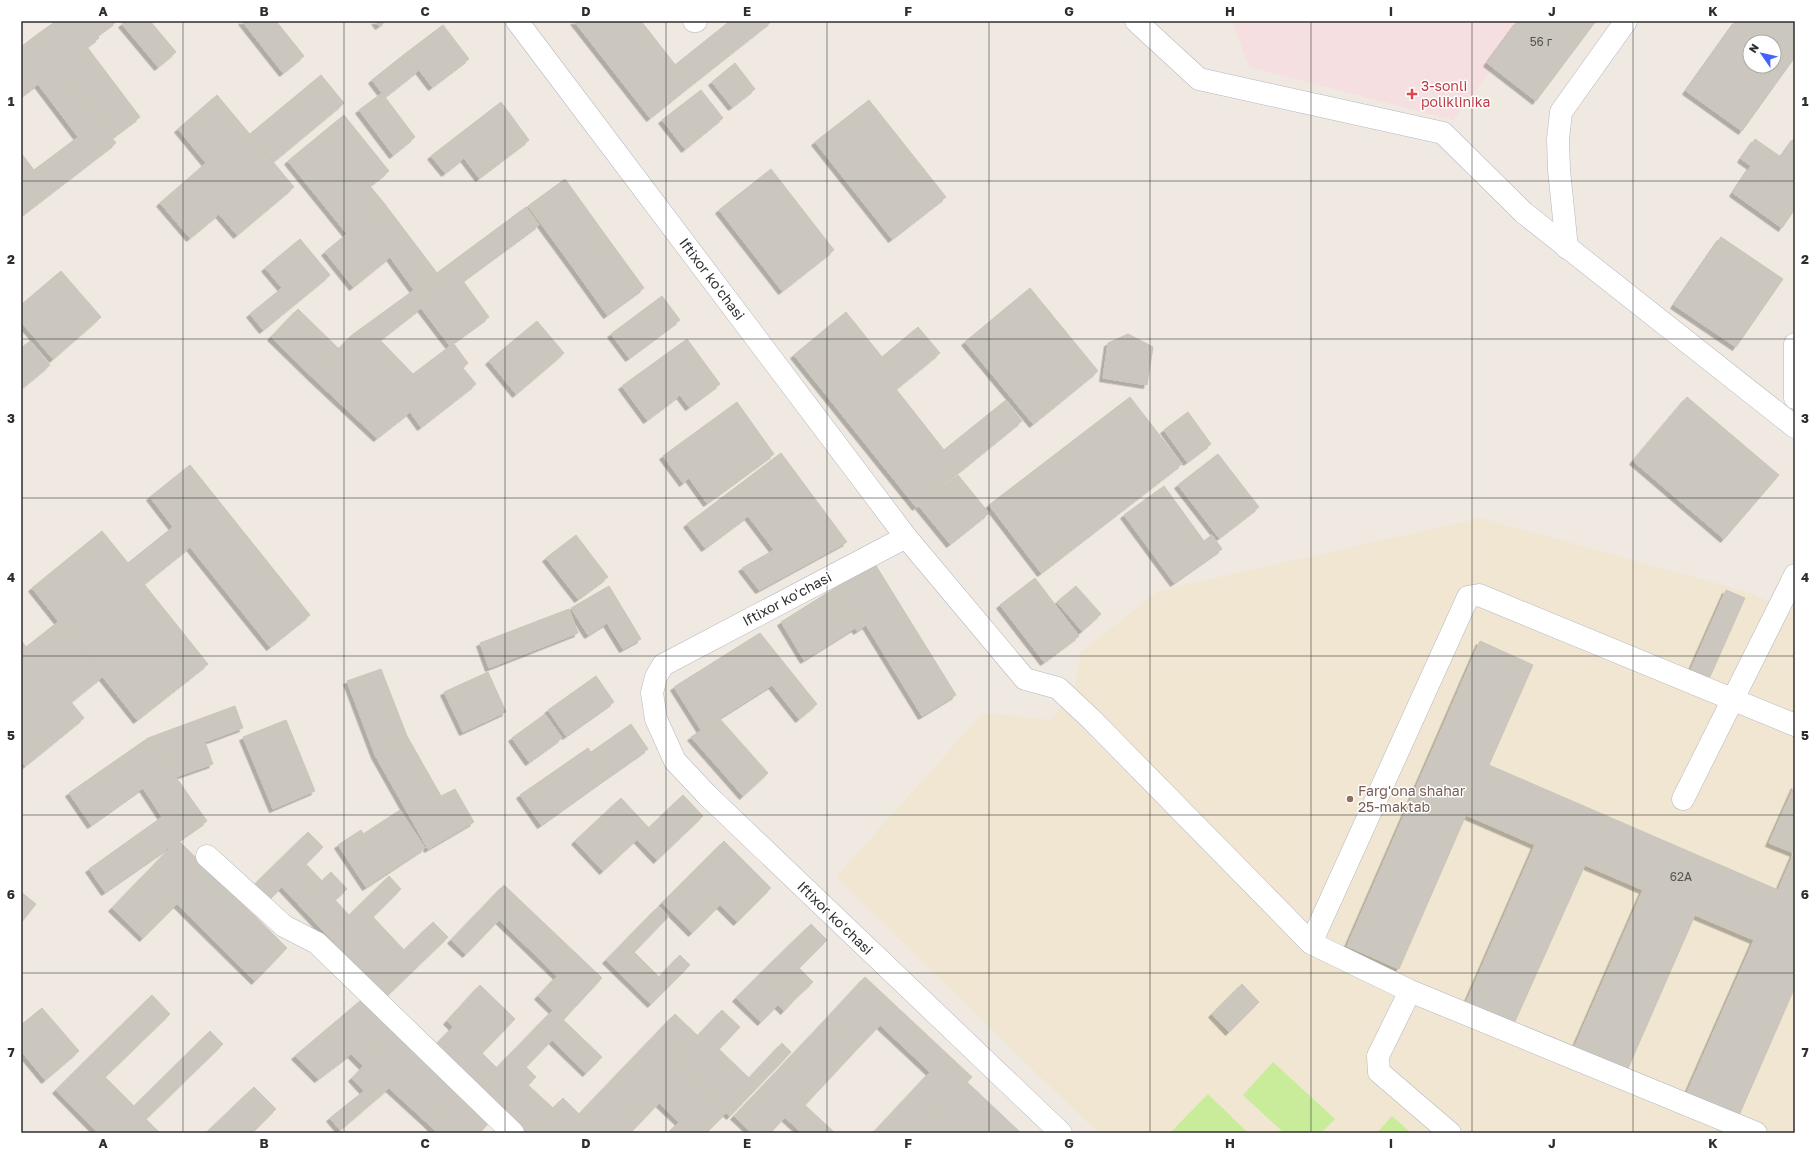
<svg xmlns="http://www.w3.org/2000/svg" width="1816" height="1154" font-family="'Golos Text',sans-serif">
	<defs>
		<filter id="shadow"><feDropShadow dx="-3.5" dy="3.5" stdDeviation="0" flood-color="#0004"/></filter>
	</defs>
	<rect width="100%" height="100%" fill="#efe9e1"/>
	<path fill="#f0e6d1" d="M1481,518L1747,592L1795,612V1133H1098L836,877L983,713L1051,720L1073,693L1081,652L1158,591Z"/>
	<path fill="#f5dfe0" d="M1232,21H1528L1453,120L1249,67Z"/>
	<g fill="#c9ec9a">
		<path d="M1273,1062L1335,1119L1321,1133H1284L1243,1095Z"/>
		<path d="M1208,1094L1248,1133H1170Z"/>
		<path d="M1392,1116L1411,1133H1377Z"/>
	</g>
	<g fill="#cbc7bf" stroke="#cbc5ba" fill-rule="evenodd" filter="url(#shadow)">
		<path d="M56,21H86L99,38L87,47L140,117L112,138L35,36Z"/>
		<path d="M86,21H117L97,36Z"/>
		<path d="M126,21H150L176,52L158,67L122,24Z"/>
		<path d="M242,21H276L304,56L283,73Z"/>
		<path d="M375,21H386L379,26Z"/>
		<path d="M574,21H641L691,85L650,118Z"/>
		<path d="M730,21H772L691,85L675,65Z"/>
		<path d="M1518,21H1596L1536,101L1487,63Z"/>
		<path d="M1736,21H1795V57L1742,131L1686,91ZM1750,42H1774V66H1750Z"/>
		<path d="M443,25L469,59L432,87L406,53Z"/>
		<path d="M35,36L116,143L38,203L21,180V153L34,170L78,137L38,84L21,97V47Z"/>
		<path d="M406,53L419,70L385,97L372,80Z"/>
		<path d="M735,63L755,89L732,107L712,82Z"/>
		<path d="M321,75L344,103L273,162L250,134Z"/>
		<path d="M701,90L723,118L685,149L662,120Z"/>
		<path d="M382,93L415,137L393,155L359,110Z"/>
		<path d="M217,95L294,187L237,235L219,214L190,238L160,203L206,163L178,129Z"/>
		<path d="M869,100L946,197L892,239L815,142Z"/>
		<path d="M501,102L529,140L479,178L464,158L445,173L431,156Z"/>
		<path d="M344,115L389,171L370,186L384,203L347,234L288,161Z"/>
		<path d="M1795,137V197L1741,159L1755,139L1781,157Z"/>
		<path d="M1751,166L1795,197V209L1782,228L1733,193Z"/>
		<path d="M771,169L834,250L782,291L719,210Z"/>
		<path d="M565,179L609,240L572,266L528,206Z"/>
		<path d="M21,180L38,203L21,216Z"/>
		<path d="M384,203L437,273L414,290L390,257L353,287L325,252Z"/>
		<path d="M526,207L539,225L463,281L489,317L453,343L414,290Z"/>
		<path d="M1721,237L1783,279L1736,347L1674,305Z"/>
		<path d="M300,239L330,275L263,330L250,314L282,288L265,268Z"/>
		<path d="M609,240L644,288L607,315L572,266Z"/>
		<path d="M61,271L101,317L53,359L21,322V305Z"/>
		<path d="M1030,288L1098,371L1033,424L965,342Z"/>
		<path d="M414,290L468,363L463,368L476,384L421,427L410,412L377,438L312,377L352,335ZM421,308L450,346L413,374L380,340Z"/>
		<path d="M662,296L680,320L629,358L611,334Z"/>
		<path d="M298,309L339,349L312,377L271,337Z"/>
		<path d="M846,312L882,357L918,327L940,353L896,389L944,450L1006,400L1022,421L916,507L794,355Z"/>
		<path d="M537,321L564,353L516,394L489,361Z"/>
		<path d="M1128,334L1153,347L1147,385L1103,378L1108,343Z"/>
		<path d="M687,339L720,384L689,407L680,395L647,420L622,386Z"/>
		<path d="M30,341L50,365L21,389V348Z"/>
		<path d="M1130,397L1182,464L1041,573L989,505Z"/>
		<path d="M1687,397L1779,475L1724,539L1633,461Z"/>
		<path d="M737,402L774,454L707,503L689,478L683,483L663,456Z"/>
		<path d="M1188,412L1211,444L1187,462L1164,430Z"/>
		<path d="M781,453L847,542L759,590L742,568L774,550L748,516L705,548L687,524Z"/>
		<path d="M1218,454L1259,507L1219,538L1178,485Z"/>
		<path d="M190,465L310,615L270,647L190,547L144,584L208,664L137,720L32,588L102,531L128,563L173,527L150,497Z"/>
		<path d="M958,475L989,513L950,544L919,506Z"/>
		<path d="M1164,486L1204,541L1212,535L1222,549L1174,583L1124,515Z"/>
		<path d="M576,535L608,577L578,599L546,558Z"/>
		<path d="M875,564L956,695L922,716L866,625L857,631L832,590Z"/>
		<path d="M1035,578L1079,636L1044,662L1000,605Z"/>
		<path d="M609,586L641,639L623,649L607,623L588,635L571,608Z"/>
		<path d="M1076,586L1101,614L1082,631L1057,602Z"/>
		<path d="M832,590L855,628L804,660L781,622Z"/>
		<path d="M1726,590L1745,598L1710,677L1691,669Z"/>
		<path d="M569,609L578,633L489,668L480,643Z"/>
		<path d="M59,621L102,677L71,702L84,718L25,766L21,761V640L26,647Z"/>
		<path d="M760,633L817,704L799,719L772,685L701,730L674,687Z"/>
		<path d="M1480,641L1533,665L1489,765L1778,890L1794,853L1769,843L1795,785V987L1737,1120L1685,1097L1754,940L1695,915L1626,1073L1573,1050L1643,890L1585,865L1513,1026L1465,1005L1535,845L1466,815L1399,969L1347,946Z"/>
		<path d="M381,669L407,736L375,755L347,681Z"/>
		<path d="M488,672L506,712L463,732L444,692Z"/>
		<path d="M596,676L614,702L566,736L548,710Z"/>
		<path d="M235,706L243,728L205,742L213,764L176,777L148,738Z"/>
		<path d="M545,714L562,738L529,762L512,738Z"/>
		<path d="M720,719L768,773L743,796L691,737Z"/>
		<path d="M286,720L315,791L273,809L243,737Z"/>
		<path d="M631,724L648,749L608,777L591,752Z"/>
		<path d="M407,736L441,796L455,789L474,822L428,849L375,755Z"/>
		<path d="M148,738L207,821L105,892L89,869L162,817L143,788L91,825L69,793Z"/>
		<path d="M588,748L608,777L541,825L520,795Z"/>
		<path d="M683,795L703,816L657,860L637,839Z"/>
		<path d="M621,798L649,828L603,871L575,841Z"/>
		<path d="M400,810L425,848L366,887L338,845L361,830L363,834Z"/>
		<path d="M308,832L323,847L306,864L322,881L298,904L282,887L270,899L255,884Z"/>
		<path d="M178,840L287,948L255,981L177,904L143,938L112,908Z"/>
		<path d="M724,841L771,888L737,922L720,905L692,933L662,903Z"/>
		<path d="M331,872L347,889L335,900L349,915L328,936L298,904Z"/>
		<path d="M389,876L401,889L373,917L404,950L433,922L448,937L387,996L328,936Z"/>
		<path d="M504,885L602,978L563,1020L538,996L557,976L499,920L466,954L451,940Z"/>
		<path d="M21,892L36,904L21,923Z"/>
		<path d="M659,906L669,916L634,952L659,977L680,955L690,965L651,1004L606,960Z"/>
		<path d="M811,924L827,940L799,968L813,982L797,997L767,967Z"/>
		<path d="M767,967L797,997L784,1011L778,1005L761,1022L736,998Z"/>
		<path d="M865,977L972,1077L919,1133H873L930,1072L880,1025L858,1048L827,1018Z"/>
		<path d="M1242,984L1259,1002L1229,1032L1212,1014Z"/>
		<path d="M480,985L515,1019L482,1053L497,1068L479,1086L436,1044L453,1027L447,1021Z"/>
		<path d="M152,995L170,1014L105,1077L134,1106L107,1133H98L56,1090Z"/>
		<path d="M360,1001L395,1034L364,1067L351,1054L318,1079L295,1056Z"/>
		<path d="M42,1008L79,1051L45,1080L21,1051V1025Z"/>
		<path d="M553,1010L602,1057L586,1073L552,1040L526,1067L536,1077L528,1085L553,1108L528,1133L479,1086Z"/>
		<path d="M722,1010L740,1027L719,1049L749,1078L782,1043L791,1052L730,1116L673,1062Z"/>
		<path d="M675,1014L698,1036L605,1133H529L563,1098L579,1114Z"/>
		<path d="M827,1018L858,1048L805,1105L835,1133H802L757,1092Z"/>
		<path d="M210,1031L223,1044L146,1119L158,1131L156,1133H107Z"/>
		<path d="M395,1034L454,1090L425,1121L389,1088L340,1130L330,1118L364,1091L352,1078Z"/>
		<path d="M673,1062L726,1113L706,1133H668L679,1122L659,1103L630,1133H605Z"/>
		<path d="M967,1082L1021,1133H919Z"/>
		<path d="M254,1087L276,1109L252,1133H206Z"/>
		<path d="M454,1090L489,1123L479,1133H437L425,1121Z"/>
		<path d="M757,1092L785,1117L770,1133H752L734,1116Z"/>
	</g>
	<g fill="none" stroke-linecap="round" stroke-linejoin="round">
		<g stroke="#b4b7c1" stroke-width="23">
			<g id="minor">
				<path d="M517,21L906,537L663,665L656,677L652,693L656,719L675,761L707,795L1061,1133"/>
				<path d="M694,21H696"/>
				<path d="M1136,21L1199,79L1443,133L1524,213L1795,427"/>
				<path d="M1567,248L1559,170L1558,139L1561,112L1626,21"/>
				<path d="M1795,344V398"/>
				<path d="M906,537L1025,679L1058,688L1091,719L1311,943L1410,991L1756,1133"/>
				<path d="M1683,799L1795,575"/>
				<path d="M207,856L284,926L317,943L513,1133"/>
				<path d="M1311,943L1468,597L1479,595L1795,725"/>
				<path d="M1410,991L1378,1056L1379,1072L1450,1133"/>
			</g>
		</g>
		<use href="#minor" stroke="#fff" stroke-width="22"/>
	</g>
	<path fill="none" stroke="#2e2e2e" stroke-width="1" stroke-opacity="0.55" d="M183,21V1133M344,21V1133M505,21V1133M666,21V1133M827,21V1133M989,21V1133M1150,21V1133M1311,21V1133M1472,21V1133M1633,21V1133M21,181H1795M21,339H1795M21,498H1795M21,656H1795M21,815H1795M21,973H1795"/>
	<path fill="#e0444e" stroke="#fff" stroke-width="1.5" d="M1410 88h4v4h4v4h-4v4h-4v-4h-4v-4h4z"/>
	<circle fill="#8d6e63" stroke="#fff" stroke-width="1.5" cx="1350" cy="799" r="4"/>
	<g text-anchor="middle" stroke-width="3" stroke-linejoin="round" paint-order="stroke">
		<g font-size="12" fill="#555452">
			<text x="1541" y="46">56 г</text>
			<text x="1681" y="881">62A</text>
		</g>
		<g font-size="14" fill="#be3a42" stroke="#fff" text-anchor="start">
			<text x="1421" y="91">3-sonli<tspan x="1421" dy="16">poliklinika</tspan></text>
		</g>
		<g font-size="14" fill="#2e2e2e" stroke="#fff">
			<text transform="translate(712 279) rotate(53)" y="5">Iftixor koʻchasi</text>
			<text transform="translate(787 599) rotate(-28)" y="5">Iftixor koʻchasi</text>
			<text transform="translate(835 918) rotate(44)" y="5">Iftixor koʻchasi</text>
		</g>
		<g font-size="14" fill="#785e54" stroke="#fff" text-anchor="start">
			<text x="1358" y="796">Farg'ona shahar<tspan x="1358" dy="16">25-maktab</tspan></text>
		</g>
	</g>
	<rect width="1816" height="1154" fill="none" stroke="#ffffff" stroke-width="44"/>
	<g transform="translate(1762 54) rotate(304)"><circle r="19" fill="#ffffff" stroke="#ababab"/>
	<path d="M0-3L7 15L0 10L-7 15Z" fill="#4264fb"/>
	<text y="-6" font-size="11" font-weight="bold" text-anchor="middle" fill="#2e2e2e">N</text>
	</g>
	<rect x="22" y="22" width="1772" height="1110" fill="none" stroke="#2e2e2e" stroke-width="1.5"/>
	<g font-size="13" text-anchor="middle" font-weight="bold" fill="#2e2e2e">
		<text x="103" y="16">A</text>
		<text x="264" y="16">B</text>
		<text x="425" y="16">C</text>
		<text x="586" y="16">D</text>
		<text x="747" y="16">E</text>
		<text x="908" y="16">F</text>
		<text x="1069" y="16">G</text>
		<text x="1230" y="16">H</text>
		<text x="1391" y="16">I</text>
		<text x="1552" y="16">J</text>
		<text x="1713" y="16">K</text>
		<text x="11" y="106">1</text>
		<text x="1805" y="106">1</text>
		<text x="11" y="264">2</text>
		<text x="1805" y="264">2</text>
		<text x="11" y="423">3</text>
		<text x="1805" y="423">3</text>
		<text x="11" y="582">4</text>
		<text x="1805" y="582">4</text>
		<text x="11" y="740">5</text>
		<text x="1805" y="740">5</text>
		<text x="11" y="899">6</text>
		<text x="1805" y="899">6</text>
		<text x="11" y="1057">7</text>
		<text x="1805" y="1057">7</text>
		<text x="103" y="1148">A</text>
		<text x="264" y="1148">B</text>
		<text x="425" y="1148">C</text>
		<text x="586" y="1148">D</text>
		<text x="747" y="1148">E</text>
		<text x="908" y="1148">F</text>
		<text x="1069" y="1148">G</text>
		<text x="1230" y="1148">H</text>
		<text x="1391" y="1148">I</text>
		<text x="1552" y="1148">J</text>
		<text x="1713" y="1148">K</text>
	</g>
</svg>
